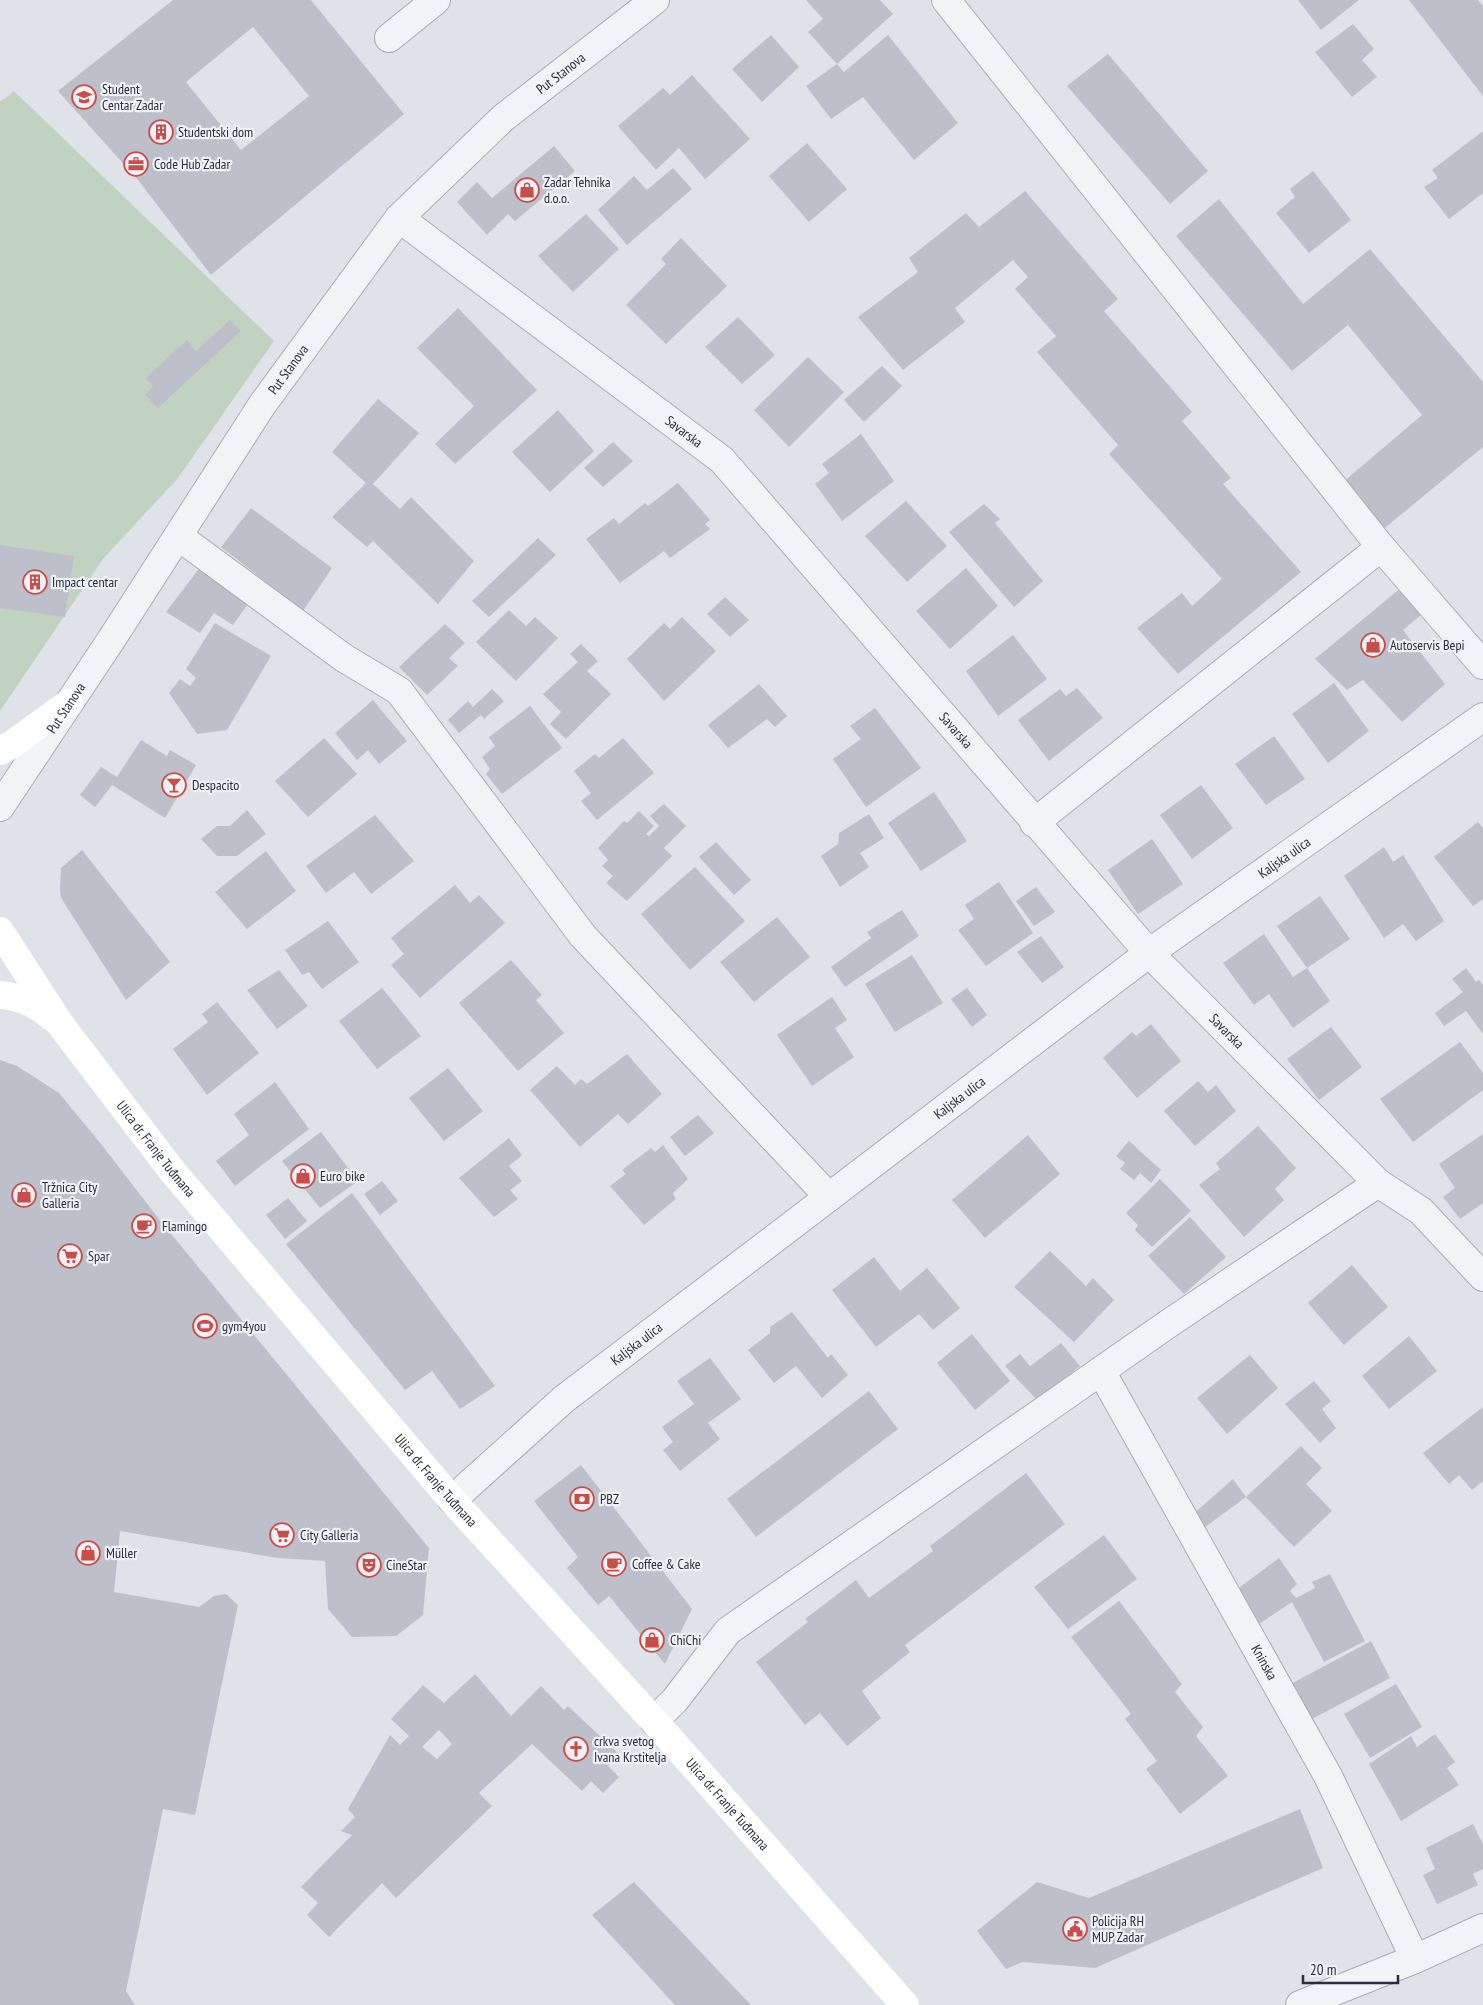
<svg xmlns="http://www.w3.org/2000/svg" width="1483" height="2005" font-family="'PT Sans Narrow',sans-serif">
	<rect width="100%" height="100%" fill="#e0e2e9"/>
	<path fill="#c2d2c1" d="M14,91L274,341L178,478L103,559L0,711V102Z"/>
	<g fill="#bdc0cb" fill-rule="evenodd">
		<path d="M173,0H311L404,114L211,275L138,180L58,91ZM253,27L309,96L241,150L186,82Z"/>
		<path d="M806,0H880L893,14L837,64L808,32L823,19Z"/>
		<path d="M1298,0H1359L1321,30Z"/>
		<path d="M1409,0H1478L1483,6V96Z"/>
		<path d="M1353,24L1374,49L1362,60L1377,77L1352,97L1315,52Z"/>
		<path d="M771,35L799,67L762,102L732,69Z"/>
		<path d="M888,35L958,123L914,160L863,97L831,119L806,86L837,64L844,72Z"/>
		<path d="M1108,54L1208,171L1170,204L1067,86Z"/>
		<path d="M692,75L750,139L705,179L679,148L656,170L618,126L663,88L670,95Z"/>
		<path d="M1483,131V193L1449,219L1424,187L1438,178L1432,170Z"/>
		<path d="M807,143L847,189L809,222L769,176Z"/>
		<path d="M554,146L575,171L515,221L508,214L487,235L457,202L477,182L492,198Z"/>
		<path d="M673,168L692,189L627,245L598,210L634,176L647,190Z"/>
		<path d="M1313,171L1351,220L1309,253L1276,213L1295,197L1290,189Z"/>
		<path d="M1025,191L1118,299L1104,311L1192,412L1182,421L1231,478L1223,484L1301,572L1178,674L1137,628L1182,593L1192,606L1222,579L1109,454L1118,445L1037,352L1056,336L1015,289L1028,277L1013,260L955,308L965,322L903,370L858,317L918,272L909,258L966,213L979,227Z"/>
		<path d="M1219,199L1303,304L1370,249L1483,382V447L1375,536L1336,488L1422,415L1348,325L1292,371L1176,236Z"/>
		<path d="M586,214L619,249L573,292L538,256Z"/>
		<path d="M681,238L727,286L666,344L626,305L666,264L661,259Z"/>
		<path d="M458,308L537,390L455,464L435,444L474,406L417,348Z"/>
		<path d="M738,317L775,355L742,384L705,347Z"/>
		<path d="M230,320L241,331L158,408L145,395L153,386L146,378L187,340L196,351Z"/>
		<path d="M808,357L844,392L789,447L754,410Z"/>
		<path d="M882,366L902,386L864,422L844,400Z"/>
		<path d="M378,399L419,433L373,484L400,509L411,497L474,561L438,604L373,541L367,547L332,517L366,483L332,452Z"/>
		<path d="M558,410L594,451L550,492L512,452Z"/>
		<path d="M861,434L894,481L842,521L815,484L829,473L822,464Z"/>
		<path d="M613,442L633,461L603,487L584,468Z"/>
		<path d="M678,483L710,520L705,524L710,529L670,558L664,551L620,583L586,539L614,518L619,524L645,503L648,506Z"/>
		<path d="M906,501L947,546L907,582L865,536Z"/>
		<path d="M984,504L1000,519L995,523L1043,581L1014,607L949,532Z"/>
		<path d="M251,508L332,568L303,611L221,547Z"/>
		<path d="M538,538L556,555L489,617L472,601Z"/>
		<path d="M0,545L74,556L65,617L0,608Z"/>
		<path d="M201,566L250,601L233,625L214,613L200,633L166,612Z"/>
		<path d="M966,568L998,606L950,649L916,611Z"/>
		<path d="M1408,582L1427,610L1403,630L1445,684L1402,722L1363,680L1347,690L1315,659Z"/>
		<path d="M725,597L749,620L730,637L707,614Z"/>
		<path d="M509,610L526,626L535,617L558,638L516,681L476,642Z"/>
		<path d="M682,617L716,651L664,701L627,659L664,623L670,629Z"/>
		<path d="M215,623L271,656L227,730L197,734L169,693L180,679L190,686L196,678L186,669Z"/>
		<path d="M445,624L465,643L449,658L458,666L427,695L399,667Z"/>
		<path d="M1013,635L1047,679L998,716L966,671Z"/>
		<path d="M581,644L598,661L587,671L611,694L566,739L550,724L561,712L543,694L578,662L570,654Z"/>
		<path d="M1334,683L1369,731L1328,763L1292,714Z"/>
		<path d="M759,684L787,716L775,727L767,719L728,748L708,725Z"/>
		<path d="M1077,688L1103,718L1049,761L1018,720L1060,689L1066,696Z"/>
		<path d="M492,689L504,701L484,719L481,715L459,733L448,720L468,701L473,707Z"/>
		<path d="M373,700L407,741L379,764L368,750L357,760L335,733Z"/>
		<path d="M530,706L562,748L502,794L486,774L490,769L482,757L495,746L489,737Z"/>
		<path d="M875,708L921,768L866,807L833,759L861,739L850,726Z"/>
		<path d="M1274,736L1305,779L1266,805L1235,764Z"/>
		<path d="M324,738L357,774L308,817L275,781Z"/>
		<path d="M623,738L654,773L597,820L581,801L591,793L574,771L595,754L599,758Z"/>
		<path d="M141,740L167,756L170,750L196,765L165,818L112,785L95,807L80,795L101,767L117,777Z"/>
		<path d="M1201,785L1233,828L1192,859L1160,815Z"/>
		<path d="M934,792L967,841L921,871L888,823Z"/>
		<path d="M664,804L686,826L664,848L672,856L627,901L606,883L613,876L602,866L608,860L598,848L624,821L627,823L639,811L654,826L646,834L649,836L659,826L650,816Z"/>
		<path d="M247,810L266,834L237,856H217L201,839L217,826H230Z"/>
		<path d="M869,814L884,838L860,853L869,867L840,887L821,856L838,844L839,833Z"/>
		<path d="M375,815L414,861L371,894L354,872L326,893L306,866Z"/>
		<path d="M1478,822L1483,828V899L1473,906L1434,857Z"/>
		<path d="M1152,839L1183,884L1138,914L1108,870Z"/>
		<path d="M716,842L751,880L734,895L699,857Z"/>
		<path d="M1384,847L1393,862L1403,855L1444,921L1416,941L1403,924L1384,938L1344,876Z"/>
		<path d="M82,850L170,962L126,1000L61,898L60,889L61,868Z"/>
		<path d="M266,851L296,891L247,929L215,892Z"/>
		<path d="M695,867L745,921L690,970L641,914Z"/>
		<path d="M999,882L1033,933L986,966L958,930L974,919L965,905Z"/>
		<path d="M455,885L470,903L479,895L505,923L420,998L391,965L404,954L391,938Z"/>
		<path d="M1036,887L1055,912L1034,926L1016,901Z"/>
		<path d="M1320,896L1350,939L1307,968L1277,926Z"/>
		<path d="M902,910L919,936L845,987L831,967L871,938L867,932Z"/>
		<path d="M777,917L810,957L754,1002L720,962Z"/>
		<path d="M328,921L359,962L322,989L309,972L302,975L285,950Z"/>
		<path d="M1264,934L1293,977L1307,968L1330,1001L1293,1028L1269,994L1254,1005L1223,963Z"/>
		<path d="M1041,936L1064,967L1042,983L1017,952Z"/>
		<path d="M912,955L943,1003L895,1032L865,984Z"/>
		<path d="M511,960L542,995L536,1000L564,1033L518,1071L459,1003Z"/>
		<path d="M1466,968L1476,982L1479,980L1483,985V1034L1466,1011L1444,1026L1435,1013L1463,992L1452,979Z"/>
		<path d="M279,970L308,1006L277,1029L247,990Z"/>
		<path d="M382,988L421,1036L377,1069L339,1021Z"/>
		<path d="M967,988L987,1015L972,1027L951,999Z"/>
		<path d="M832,997L847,1020L835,1028L854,1057L812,1086L777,1035Z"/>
		<path d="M217,1002L259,1053L207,1095L173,1049L208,1022L202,1014Z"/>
		<path d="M1151,1024L1181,1061L1137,1098L1103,1058L1132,1032L1136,1036Z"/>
		<path d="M1331,1027L1362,1067L1319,1100L1287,1059Z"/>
		<path d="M1460,1042L1483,1073V1090L1413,1142L1380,1099Z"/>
		<path d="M627,1054L662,1094L628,1124L618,1114L580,1147L530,1090L557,1066L575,1085L581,1079L587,1084Z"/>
		<path d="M0,1060L17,1066L59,1093L101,1144L159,1219L429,1548L423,1615L396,1636L352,1637L328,1609L325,1561L278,1558L120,1531L114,1592L199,1607L214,1596L226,1594L238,1605L195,1815L163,1809L126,1991L135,2005H0Z"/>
		<path d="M448,1068L483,1111L444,1141L409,1098Z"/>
		<path d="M1198,1081L1208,1092L1216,1085L1236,1111L1195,1146L1164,1111Z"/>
		<path d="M275,1082L309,1129L235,1186L216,1161L249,1135L234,1114Z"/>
		<path d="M698,1115L714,1133L685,1156L670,1137Z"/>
		<path d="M1258,1126L1296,1168L1275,1189L1284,1200L1244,1237L1199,1185L1220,1169L1216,1163Z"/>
		<path d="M321,1132L358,1181L320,1208L282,1161Z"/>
		<path d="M1483,1134V1203L1460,1219L1443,1197L1455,1188L1439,1164Z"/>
		<path d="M1028,1135L1060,1174L985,1238L952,1200Z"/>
		<path d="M509,1138L522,1155L509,1166L522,1181L510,1190L518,1199L494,1217L459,1178Z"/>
		<path d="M1129,1141L1161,1170L1151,1183L1140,1173L1134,1180L1120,1169L1125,1163L1116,1156Z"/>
		<path d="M663,1145L688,1179L673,1193L676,1199L644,1225L610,1186L626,1174L622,1170L651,1148L655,1152Z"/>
		<path d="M1160,1179L1191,1211L1152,1247L1135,1230L1138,1225L1126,1213Z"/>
		<path d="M382,1181L398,1201L380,1215L364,1194Z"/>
		<path d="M352,1193L495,1386L460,1409L432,1371L405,1390L286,1244Z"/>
		<path d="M288,1198L307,1221L285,1239L266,1215Z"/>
		<path d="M1190,1217L1226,1257L1184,1294L1148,1256Z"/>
		<path d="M1050,1251L1086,1286L1093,1278L1114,1300L1074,1342L1014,1287Z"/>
		<path d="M874,1257L900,1291L927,1268L960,1308L933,1330L919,1314L876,1347L832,1290Z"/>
		<path d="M1352,1265L1388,1307L1344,1345L1308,1303Z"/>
		<path d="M792,1312L828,1358L831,1354L848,1375L822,1398L796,1366L774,1383L748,1350L770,1333V1327Z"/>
		<path d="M972,1334L1010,1381L975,1410L937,1363Z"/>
		<path d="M1409,1336L1437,1371L1389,1409L1362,1376Z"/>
		<path d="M1061,1343L1080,1366L1037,1400L1005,1366L1020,1354L1030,1366Z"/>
		<path d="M1250,1355L1278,1388L1227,1434L1197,1398Z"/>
		<path d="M710,1358L741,1399L708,1423L720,1439L680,1471L663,1450L673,1442L662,1427L694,1404L677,1381Z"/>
		<path d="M1314,1381L1331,1401L1322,1409L1336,1428L1320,1443L1285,1404Z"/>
		<path d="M869,1391L898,1429L756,1537L727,1499Z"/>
		<path d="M1483,1407V1481L1472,1490L1459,1475L1449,1484L1423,1453Z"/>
		<path d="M1301,1446L1322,1468L1306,1484L1332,1511L1294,1547L1246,1497Z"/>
		<path d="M581,1465L692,1609L665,1664L609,1596L598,1605L567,1568L578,1557L534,1501Z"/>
		<path d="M1026,1473L1065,1524L905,1645L910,1652L862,1691L881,1718L847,1746L820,1713L805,1725L756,1662L808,1622L805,1619L856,1580L869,1598L933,1551L930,1546Z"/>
		<path d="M1233,1479L1246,1497L1201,1530L1191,1516Z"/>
		<path d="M1104,1535L1137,1579L1068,1629L1034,1587Z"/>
		<path d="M1279,1558L1297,1584L1290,1591L1296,1598L1315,1588L1312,1582L1330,1574L1365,1641L1324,1662L1292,1602L1259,1624L1236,1590Z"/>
		<path d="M1119,1601L1182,1684L1175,1692L1203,1727L1196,1736L1228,1776L1180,1814L1146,1769L1157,1761L1125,1719L1131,1714L1071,1637Z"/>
		<path d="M1371,1641L1390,1678L1308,1721L1289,1685Z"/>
		<path d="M475,1674L511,1716L541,1686L564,1710L568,1706L619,1754L608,1766L619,1777L603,1793L591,1781L582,1791L532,1744L479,1793L492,1806L396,1898L382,1883L329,1937L307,1915L318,1903L301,1887L352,1835L341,1831L355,1817L348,1809L390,1735L400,1745L409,1736L391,1719L423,1685L444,1703ZM439,1730L452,1744L437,1759L422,1747Z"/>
		<path d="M1396,1684L1422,1727L1370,1758L1344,1714Z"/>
		<path d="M1435,1734L1455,1762L1447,1768L1459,1785L1401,1821L1369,1764L1411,1736L1417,1747Z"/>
		<path d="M1300,1809L1323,1868L1095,1968L1022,1962L1006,1969L977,1931L1037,1882L1089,1898Z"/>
		<path d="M1473,1824L1483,1844V1869L1473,1874L1478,1885L1437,1904L1423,1875L1435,1869L1426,1848Z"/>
		<path d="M634,1882L751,2005H675L592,1915Z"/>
	</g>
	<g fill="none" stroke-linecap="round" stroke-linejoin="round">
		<g stroke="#a9acb6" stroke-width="30">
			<g id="street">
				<path d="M946,0L1381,547L1034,823"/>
				<path d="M389,38L436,0"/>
				<path id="s1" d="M399,218L722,460L1149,953L1378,1183L1421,1211L1483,1277"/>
				<path d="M178,536L344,658L399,691L583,936L829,1197"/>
				<path d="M1381,547L1483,665"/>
				<path id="s2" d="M0,807L113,637L262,405L399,218L503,118L655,0"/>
				<path id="s3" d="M1101,1371L1328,1776L1415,1959"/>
				<path id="s4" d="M452,1500L564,1399L1149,953L1483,717"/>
				<path d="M654,1721L675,1700L728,1631L1168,1324L1378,1183"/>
				<path d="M1300,2005L1415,1959L1483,1928"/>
			</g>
		</g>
		<use href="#street" stroke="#f2f3f7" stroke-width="28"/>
		<g stroke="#fff" stroke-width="28">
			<path d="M0,751L11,745L69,703"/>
			<path id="s5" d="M0,931L60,1024L173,1172L452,1500L654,1721L905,2005"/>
			<path d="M0,995C22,997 37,1004 53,1018"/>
		</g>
	</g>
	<defs>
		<g id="university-ring" transform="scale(1.25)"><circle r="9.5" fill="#eff1f6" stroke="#cb4d48" stroke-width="1.5"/><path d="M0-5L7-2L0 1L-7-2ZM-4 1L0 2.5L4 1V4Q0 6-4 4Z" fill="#cb4d48"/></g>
		<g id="building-ring" transform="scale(1.25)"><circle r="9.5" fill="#eff1f6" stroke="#cb4d48" stroke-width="1.5"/><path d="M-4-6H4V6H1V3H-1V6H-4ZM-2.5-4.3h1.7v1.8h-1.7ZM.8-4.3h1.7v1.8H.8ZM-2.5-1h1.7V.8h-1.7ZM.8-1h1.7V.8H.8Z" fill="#cb4d48"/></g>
		<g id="office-ring" transform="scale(1.25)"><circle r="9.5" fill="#eff1f6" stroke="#cb4d48" stroke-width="1.5"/><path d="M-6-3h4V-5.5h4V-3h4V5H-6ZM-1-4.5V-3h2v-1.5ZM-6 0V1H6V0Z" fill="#cb4d48"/></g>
		<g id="shop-ring" transform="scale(1.25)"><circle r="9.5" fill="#eff1f6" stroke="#cb4d48" stroke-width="1.5"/><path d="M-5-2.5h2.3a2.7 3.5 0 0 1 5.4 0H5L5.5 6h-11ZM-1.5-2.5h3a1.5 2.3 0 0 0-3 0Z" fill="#cb4d48"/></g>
		<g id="bar-ring" transform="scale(1.25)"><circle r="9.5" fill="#eff1f6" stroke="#cb4d48" stroke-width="1.5"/><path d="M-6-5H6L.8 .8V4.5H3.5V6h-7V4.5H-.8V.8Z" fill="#cb4d48"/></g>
		<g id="cafe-ring" transform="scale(1.25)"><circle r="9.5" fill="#eff1f6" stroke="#cb4d48" stroke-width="1.5"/><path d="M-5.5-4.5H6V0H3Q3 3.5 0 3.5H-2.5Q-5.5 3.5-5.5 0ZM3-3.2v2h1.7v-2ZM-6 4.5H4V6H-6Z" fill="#cb4d48"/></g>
		<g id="supermarket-ring" transform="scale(1.25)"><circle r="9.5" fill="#eff1f6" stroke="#cb4d48" stroke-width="1.5"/><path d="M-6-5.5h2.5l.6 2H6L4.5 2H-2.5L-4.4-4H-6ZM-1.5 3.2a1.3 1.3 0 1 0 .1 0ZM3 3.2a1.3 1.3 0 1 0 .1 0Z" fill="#cb4d48"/></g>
		<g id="stadium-ring" transform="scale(1.25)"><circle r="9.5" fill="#eff1f6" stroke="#cb4d48" stroke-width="1.5"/><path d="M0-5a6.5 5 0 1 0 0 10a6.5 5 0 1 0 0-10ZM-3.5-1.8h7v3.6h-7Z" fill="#cb4d48"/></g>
		<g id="bank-ring" transform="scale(1.25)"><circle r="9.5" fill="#eff1f6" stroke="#cb4d48" stroke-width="1.5"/><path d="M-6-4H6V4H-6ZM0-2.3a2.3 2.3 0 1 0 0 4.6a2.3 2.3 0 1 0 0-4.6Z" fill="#cb4d48"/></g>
		<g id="theatre-ring" transform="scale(1.25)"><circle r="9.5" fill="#eff1f6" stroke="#cb4d48" stroke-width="1.5"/><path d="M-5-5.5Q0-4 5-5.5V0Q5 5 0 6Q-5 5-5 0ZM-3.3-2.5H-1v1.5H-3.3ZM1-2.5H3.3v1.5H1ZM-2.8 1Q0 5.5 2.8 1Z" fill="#cb4d48"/></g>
		<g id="church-ring" transform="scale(1.25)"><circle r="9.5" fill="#eff1f6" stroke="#cb4d48" stroke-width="1.5"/><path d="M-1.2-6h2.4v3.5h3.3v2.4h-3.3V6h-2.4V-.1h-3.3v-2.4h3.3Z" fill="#cb4d48"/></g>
		<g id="civic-ring" transform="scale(1.25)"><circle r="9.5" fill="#eff1f6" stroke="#cb4d48" stroke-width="1.5"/><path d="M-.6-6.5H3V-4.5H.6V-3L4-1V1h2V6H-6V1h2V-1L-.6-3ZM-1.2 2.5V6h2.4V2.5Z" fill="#cb4d48"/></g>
	</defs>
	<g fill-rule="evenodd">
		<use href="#university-ring" x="84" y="97"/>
		<use href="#building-ring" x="161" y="132"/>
		<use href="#office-ring" x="136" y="164"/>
		<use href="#shop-ring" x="527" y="190"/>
		<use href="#building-ring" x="35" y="582"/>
		<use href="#shop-ring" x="1373" y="645"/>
		<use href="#bar-ring" x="174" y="785"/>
		<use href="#shop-ring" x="303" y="1176"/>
		<use href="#shop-ring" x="24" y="1195"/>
		<use href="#cafe-ring" x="144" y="1226"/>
		<use href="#supermarket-ring" x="70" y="1256"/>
		<use href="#stadium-ring" x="205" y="1326"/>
		<use href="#bank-ring" x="582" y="1499"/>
		<use href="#supermarket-ring" x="282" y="1535"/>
		<use href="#shop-ring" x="88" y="1553"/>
		<use href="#cafe-ring" x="614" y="1564"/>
		<use href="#theatre-ring" x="369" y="1565"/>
		<use href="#shop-ring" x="652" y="1640"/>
		<use href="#church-ring" x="576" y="1749"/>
		<use href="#civic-ring" x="1075" y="1929"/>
	</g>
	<g text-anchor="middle" stroke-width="4.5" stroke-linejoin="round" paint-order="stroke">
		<g font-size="14" fill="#292d40" stroke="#eff1f6">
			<text dy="5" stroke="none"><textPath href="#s2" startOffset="929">Put Stanova</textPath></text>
			<text dy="5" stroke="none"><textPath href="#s2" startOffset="524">Put Stanova</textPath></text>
			<text dy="5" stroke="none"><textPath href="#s1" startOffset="356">Savarska</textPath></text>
			<text dy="5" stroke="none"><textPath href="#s2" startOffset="119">Put Stanova</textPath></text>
			<text dy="5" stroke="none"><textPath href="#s1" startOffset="761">Savarska</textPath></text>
			<text dy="5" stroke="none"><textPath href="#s4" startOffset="1052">Kaljska ulica</textPath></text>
			<text dy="5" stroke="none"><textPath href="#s1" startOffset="1166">Savarska</textPath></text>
			<text dy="5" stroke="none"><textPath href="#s4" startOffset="648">Kaljska ulica</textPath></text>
			<text dy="5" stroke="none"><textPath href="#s5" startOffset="268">Ulica dr. Franje Tuđmana</textPath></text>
			<text dy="5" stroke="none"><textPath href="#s4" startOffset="242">Kaljska ulica</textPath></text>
			<text dy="5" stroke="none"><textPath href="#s5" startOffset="702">Ulica dr. Franje Tuđmana</textPath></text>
			<text dy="5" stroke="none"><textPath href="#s3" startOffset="334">Kninska</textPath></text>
			<text dy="5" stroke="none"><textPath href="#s5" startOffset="1138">Ulica dr. Franje Tuđmana</textPath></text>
		</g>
		<g font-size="14" fill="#292d40" stroke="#eff1f6" text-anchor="start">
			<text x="102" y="94">Student<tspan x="102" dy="16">Centar Zadar</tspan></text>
			<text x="178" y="137">Studentski dom</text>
			<text x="154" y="169">Code Hub Zadar</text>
			<text x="544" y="187">Zadar Tehnika<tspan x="544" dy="16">d.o.o.</tspan></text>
			<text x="52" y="587">Impact centar</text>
			<text x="1390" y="650">Autoservis Bepi</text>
			<text x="192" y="790">Despacito</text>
			<text x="320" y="1181">Euro bike</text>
			<text x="42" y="1192">Tržnica City<tspan x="42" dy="16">Galleria</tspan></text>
			<text x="162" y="1231">Flamingo</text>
			<text x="88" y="1261">Spar</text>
			<text x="222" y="1331">gym4you</text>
			<text x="600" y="1504">PBZ</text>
			<text x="300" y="1540">City Galleria</text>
			<text x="106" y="1558">Müller</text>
			<text x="632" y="1569">Coffee &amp; Cake</text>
			<text x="386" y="1570">CineStar</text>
			<text x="670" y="1645">ChiChi</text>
			<text x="594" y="1746">crkva svetog<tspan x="594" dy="16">Ivana Krstitelja</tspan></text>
			<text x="1092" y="1926">Policija RH<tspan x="1092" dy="16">MUP Zadar</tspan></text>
		</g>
	</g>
	<path d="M1303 1975v8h95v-8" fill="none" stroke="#292d40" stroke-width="2.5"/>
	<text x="1310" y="1975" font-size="15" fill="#292d40" stroke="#eff1f6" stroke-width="4" paint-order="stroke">20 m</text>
</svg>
